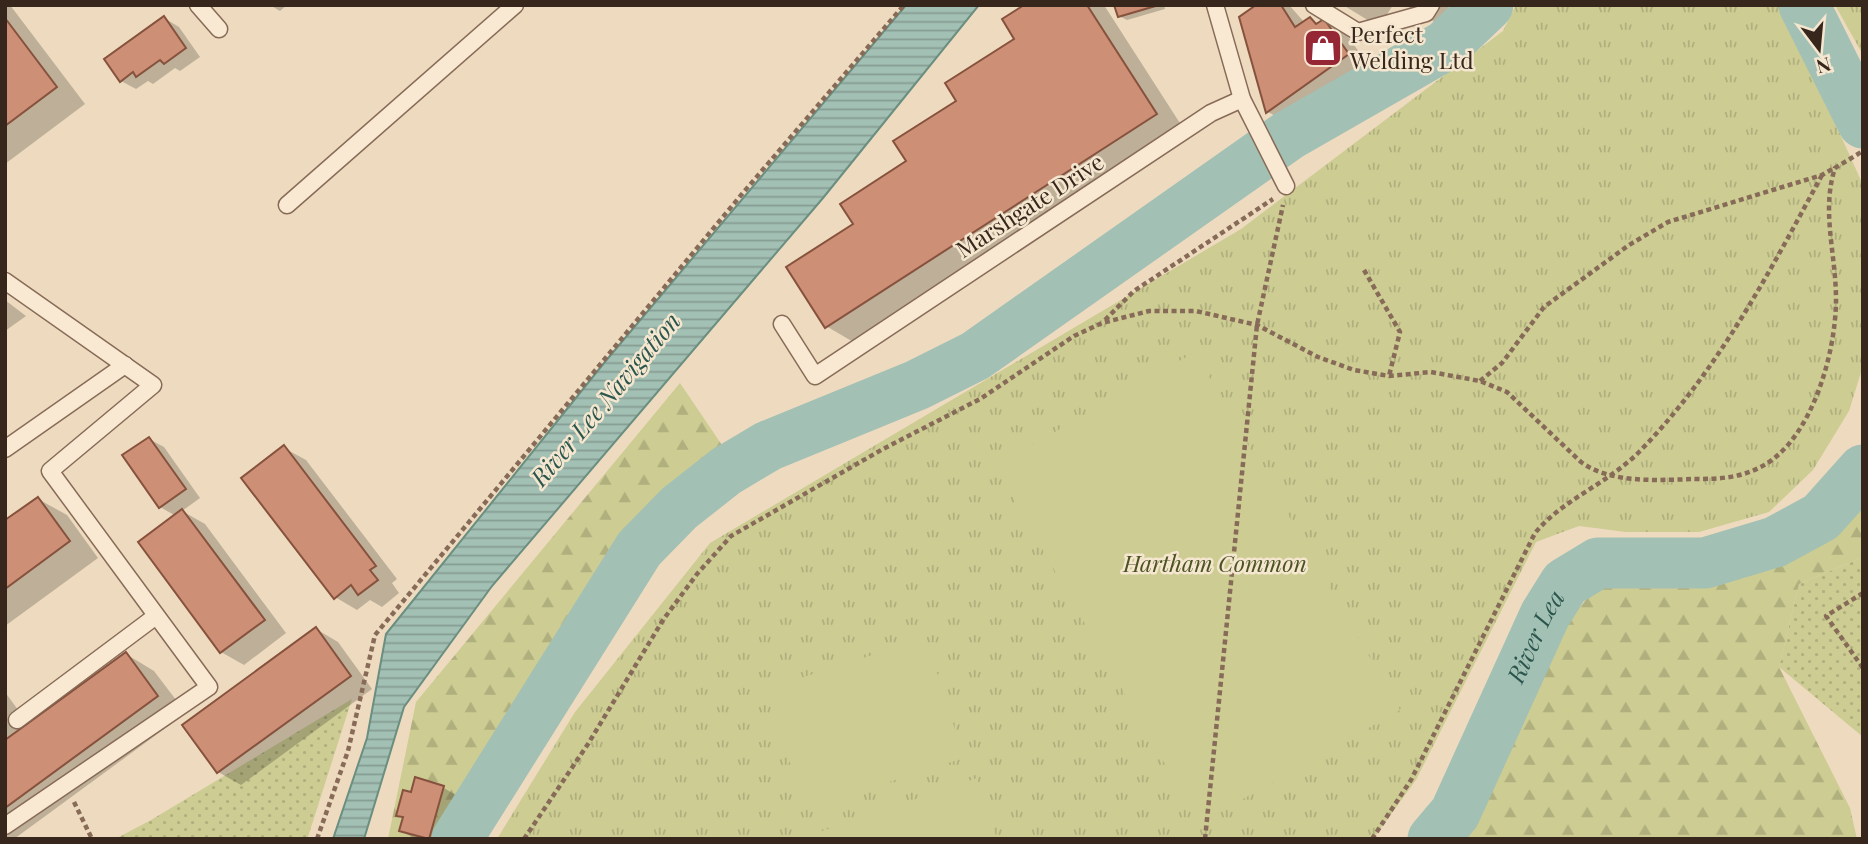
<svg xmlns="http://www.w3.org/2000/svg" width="1868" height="844" font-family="'Playfair Display',serif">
	<defs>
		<pattern id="grass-dots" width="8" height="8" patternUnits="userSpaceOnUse" patternTransform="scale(1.75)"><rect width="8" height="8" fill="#cccc93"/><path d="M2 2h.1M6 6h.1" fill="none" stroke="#b0af7e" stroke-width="1.8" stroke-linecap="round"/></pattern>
		<pattern id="forest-firs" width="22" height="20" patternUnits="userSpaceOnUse" patternTransform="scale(1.75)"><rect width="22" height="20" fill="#cccc93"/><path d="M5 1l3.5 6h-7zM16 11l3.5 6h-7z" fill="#b0af7e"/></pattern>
		<pattern id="park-tufts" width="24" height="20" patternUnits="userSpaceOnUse" patternTransform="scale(1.75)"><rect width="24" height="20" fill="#cccc93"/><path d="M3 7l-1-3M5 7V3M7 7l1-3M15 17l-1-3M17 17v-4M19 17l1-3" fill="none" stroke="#b0af7e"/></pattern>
		<pattern id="water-rules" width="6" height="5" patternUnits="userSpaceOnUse" patternTransform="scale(1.75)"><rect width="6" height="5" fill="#a3c0b4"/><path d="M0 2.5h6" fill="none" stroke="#869c92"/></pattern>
	</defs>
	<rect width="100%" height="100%" fill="#eedbbf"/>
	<g fill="url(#grass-dots)">
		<path d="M1863,557V737L1779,667L1799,584Z"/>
		<path d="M352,699L308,837L311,839H115L151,820Z"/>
	</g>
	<g fill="url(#forest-firs)">
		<path d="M680,383L728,454C712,464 692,473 679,486C573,583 522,724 441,839H388L416,702Z"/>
		<path d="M1863,496V557L1799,584L1779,667L1850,808L1857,839H1464L1478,821L1563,625L1607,577L1673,578L1769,559Z"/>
	</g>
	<g fill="url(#park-tufts)">
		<path d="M1516,5H1782L1863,185V366L1849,411L1813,470L1769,512L1699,532H1626L1579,526L1536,542L1416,780L1373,839H497L575,712L710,543L1241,229L1503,31Z"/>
		<path d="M1835,5H1863V55Z"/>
	</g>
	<g fill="#cccc93">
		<path d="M1195,352L1400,710L1199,824L995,466Z"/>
		<path d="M926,638L964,758L805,809L766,689Z"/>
		<path d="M977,778L997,839H799Z"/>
	</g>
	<path fill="url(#water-rules)" stroke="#6a8e80" stroke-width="2" d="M906,5H979L823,198L492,586L404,707L364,839H333L367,738L386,634L604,363Z"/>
	<g fill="#0003">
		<path d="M5,5H10L85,104L5,164Z"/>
		<path d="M270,5H287L280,11Z"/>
		<path d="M1027,5H1104L1185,131L855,343L826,326L908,162L1017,39Z"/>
		<path d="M1116,5H1164L1165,9L1127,20L1119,16Z"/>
		<path d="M1259,5H1289L1305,23L1310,19L1319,24L1324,21L1346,34L1370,67L1290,124L1268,112Z"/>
		<path d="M1343,5H1393L1379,27Z"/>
		<path d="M1405,5H1450L1438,24Z"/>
		<path d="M164,18L179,27L200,57L180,71L175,68L153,84L148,81L136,89L121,81Z"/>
		<path d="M5,300L26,316L5,331Z"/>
		<path d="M149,439L164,447L200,498L182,511L205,524L286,633L244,665L221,652L140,542L176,516L160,507Z"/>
		<path d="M284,448L306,460L397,579L392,583L399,593L382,607L370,600L357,610L335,597Z"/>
		<path d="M38,499L67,515L98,558L5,626V523Z"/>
		<path d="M316,629L338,642L372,689L241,785L218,772L184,725Z"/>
		<path d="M126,654L154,671L186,713L14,839H5V692L29,725Z"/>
		<path d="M416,780L444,788L459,797L446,839H415L401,830L404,819L398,815L412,794Z"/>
	</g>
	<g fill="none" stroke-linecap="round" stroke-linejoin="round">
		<g stroke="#a3c0b4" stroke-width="51">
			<path d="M1804,5L1863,123"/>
			<path d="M457,839L639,549L679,508L726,471L768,446L917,385L975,356L1289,135L1446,45L1488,5"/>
			<path id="s1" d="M1433,839L1455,813L1545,615L1565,583L1598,563H1705L1775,542L1821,517L1863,470"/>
		</g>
	</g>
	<g fill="#cd8f75" stroke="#86523d" stroke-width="2">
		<path d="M1024,5H1087L1157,114L825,328L786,267L853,224L840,204L906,161L893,141L956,101L945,83L1014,39L1002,19Z"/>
		<path d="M1114,5H1159L1118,17Z"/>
		<path d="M1256,5H1281L1295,27L1310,17L1316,24L1324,19L1349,54L1266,113L1239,17Z"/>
		<path d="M164,16L186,48L164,64L160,60L136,77L133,72L120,82L104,59Z"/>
		<path d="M5,18L57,87L5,126Z"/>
		<path d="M149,437L186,489L159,508L122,455Z"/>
		<path d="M284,445L376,566L370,570L378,580L358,595L351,585L334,599L241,478Z"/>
		<path d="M38,497L70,541L5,589V520Z"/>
		<path d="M182,509L265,620L220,653L138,542Z"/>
		<path d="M316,627L351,676L217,773L182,725Z"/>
		<path d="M126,652L158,696L5,808V740Z"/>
		<path d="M415,777L444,786L429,839L399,831L403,817L396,816L403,790L411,792Z"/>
	</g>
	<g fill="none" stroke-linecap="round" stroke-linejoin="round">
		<g stroke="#876b58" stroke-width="19">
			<g id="service">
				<path d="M198,5L219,29"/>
				<path d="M1215,5L1242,99L1286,186"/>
				<path d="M1314,5L1358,32L1426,13L1431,5"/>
				<path d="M287,205L515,5"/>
				<path d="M5,281L153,385L50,471L209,687L5,826"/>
				<path d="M782,324L815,376L1211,113L1242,99"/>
				<path d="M5,449L125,365"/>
				<path d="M17,720L156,616"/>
			</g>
		</g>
		<g stroke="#876b58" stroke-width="4.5" stroke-dasharray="5 3.5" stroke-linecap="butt">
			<path d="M1364,270L1400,332L1389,376"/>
			<path d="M1105,320L1134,291L1273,199"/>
			<path d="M1480,381L1502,363L1544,307L1629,245L1668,222L1822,175L1834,168"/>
			<path d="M1863,593L1826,616L1863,668"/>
			<path d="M74,802L92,839"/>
			<path d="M317,839L348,751L375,635L742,194L904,5"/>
			<path d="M524,839L588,744L663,620L697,574L731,536L883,449L980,399L1074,336L1102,323L1149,311H1196L1257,325L1318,357L1354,370L1389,376L1431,372L1480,381L1507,392L1581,462C1611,484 1659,480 1694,479C1720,479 1743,478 1766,464C1813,435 1836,352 1836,299C1836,254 1821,211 1835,168L1863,151"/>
			<path d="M1205,839L1257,325L1283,205"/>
			<path d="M1372,839L1411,780L1535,533C1563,499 1609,483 1640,451C1718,371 1769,273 1822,175"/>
		</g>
		<use href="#service" stroke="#f9e9d2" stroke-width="16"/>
	</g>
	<defs>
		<g id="shop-square" transform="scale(2.0125)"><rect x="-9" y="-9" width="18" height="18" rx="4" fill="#962735" stroke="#f5e6cf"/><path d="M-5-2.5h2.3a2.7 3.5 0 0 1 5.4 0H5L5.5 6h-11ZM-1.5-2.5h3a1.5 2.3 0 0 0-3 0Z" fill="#fff"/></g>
	</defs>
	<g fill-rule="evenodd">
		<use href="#shop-square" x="1323" y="48"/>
	</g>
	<g text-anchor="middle" stroke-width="5" stroke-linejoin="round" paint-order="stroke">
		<g font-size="23" fill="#36261c" stroke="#f5e6cf" text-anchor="start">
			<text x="1350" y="43">Perfect<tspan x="1350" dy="26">Welding Ltd</tspan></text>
		</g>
		<g font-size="23" fill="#36261c" stroke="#f5e6cf">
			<text transform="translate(1030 206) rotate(-33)" y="8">Marshgate Drive</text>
		</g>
		<g font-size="23" font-style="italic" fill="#4c5323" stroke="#f5e6cf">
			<text x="1215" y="572">Hartham Common</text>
		</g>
		<g font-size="24" font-style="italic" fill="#2b564e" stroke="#f5e6cf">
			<text transform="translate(606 400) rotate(-50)" y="8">River Lee Navigation</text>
			<text dy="8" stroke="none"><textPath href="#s1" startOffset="228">River Lea</textPath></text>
		</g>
	</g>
	<rect width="1868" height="844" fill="none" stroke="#36261c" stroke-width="14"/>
	<g transform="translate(1819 49) rotate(164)" stroke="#f5e6cf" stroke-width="5" paint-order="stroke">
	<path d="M0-5L12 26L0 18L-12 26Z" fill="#36261c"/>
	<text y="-10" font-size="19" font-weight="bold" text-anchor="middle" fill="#36261c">N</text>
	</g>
</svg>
